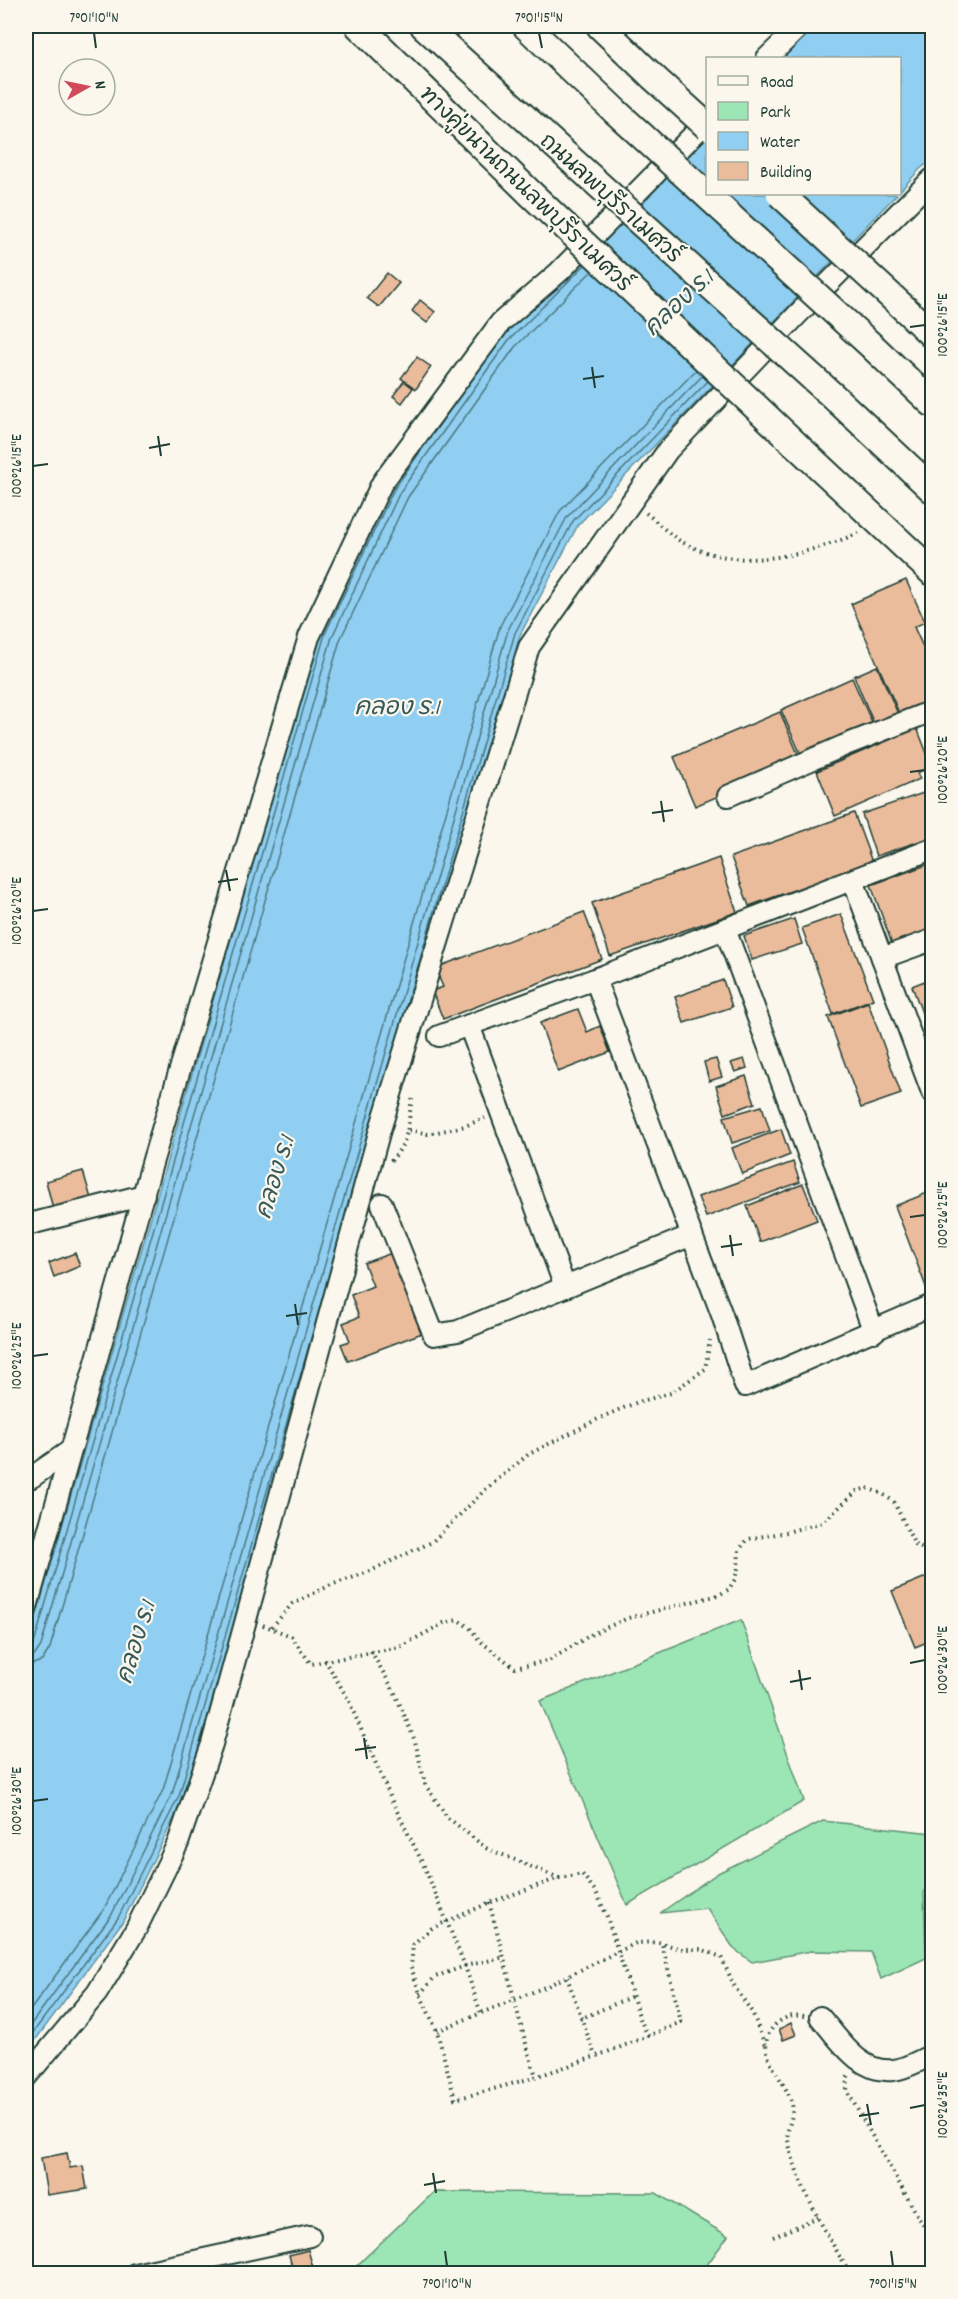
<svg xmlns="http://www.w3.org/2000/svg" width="958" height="2299" font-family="Dekko,'Playpen Sans Thai',sans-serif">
	<rect width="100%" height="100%" fill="#fbf7ec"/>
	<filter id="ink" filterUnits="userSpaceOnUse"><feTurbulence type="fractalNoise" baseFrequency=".0167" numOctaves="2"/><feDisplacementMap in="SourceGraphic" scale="12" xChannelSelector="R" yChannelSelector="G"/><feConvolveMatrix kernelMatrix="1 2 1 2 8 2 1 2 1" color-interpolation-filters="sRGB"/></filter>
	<g filter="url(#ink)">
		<g fill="#9ce6b5" stroke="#5e9274" stroke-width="1.5">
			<path d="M741,1620L804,1801L627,1905L540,1701Z"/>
			<path d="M823,1821L932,1833V1866L924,1893L926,1958L881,1979L871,1952L811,1951L752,1962L734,1949L707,1908L660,1913L718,1873Z"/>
			<path d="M434,2192L656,2193L728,2236L701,2273H349Z"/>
		</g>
		<g fill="#90cff1" stroke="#6395a5" stroke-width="1.5">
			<path d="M807,26H932V160L920,169L900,191V58H774Z"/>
			<path d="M707,125L708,194H897L578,525L520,635L184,1798L123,1921L34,2042L26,2050V1652L319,632L389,486L498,332Z"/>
		</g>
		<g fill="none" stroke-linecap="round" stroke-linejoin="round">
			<g stroke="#4c7780" stroke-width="1.5">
				<path d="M406,1007L515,633L573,521L708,381"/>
				<path d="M26,1649L31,1648L34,1644L325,634L394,489L454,404"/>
				<path d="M26,1657L35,1655L41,1646L332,637L400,492L508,341L585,265"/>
				<path d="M26,1666L42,1661L50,1648L340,640L408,497L515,347L592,271"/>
				<path d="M26,2016L104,1909L163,1790L500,626L560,511L696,370"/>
				<path d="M26,2031L112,1914L172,1794L508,630L567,517L702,376"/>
				<path d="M26,2042L118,1918L179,1796L325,1290"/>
			</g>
		</g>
		<g fill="#ebbc9c" stroke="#1f3d34" stroke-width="1.5">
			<path d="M387,273L399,283L379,307L367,298Z"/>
			<path d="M420,300L435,312L427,323L412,311Z"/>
			<path d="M417,357L431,367L416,389L401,378Z"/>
			<path d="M404,381L413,388L402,403L393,396Z"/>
			<path d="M906,580L925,622L914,627L932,667V700L900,715L851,604Z"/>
			<path d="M877,666L898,714L874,724L854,676Z"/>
			<path d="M852,678L873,725L802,757L781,710Z"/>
			<path d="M780,712L801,761L695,806L674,757Z"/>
			<path d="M917,728L932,766L917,773L920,779L835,816L817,771Z"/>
			<path d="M932,790V837L876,856L862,814Z"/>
			<path d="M854,813L872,862L749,906L731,857Z"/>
			<path d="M719,858L737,912L610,956L592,903Z"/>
			<path d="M932,863V929L892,944L871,885Z"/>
			<path d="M584,912L602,959L443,1019L432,991L443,987L435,968Z"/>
			<path d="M841,914L873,999L833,1014L802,928Z"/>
			<path d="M794,919L802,944L752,960L744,936Z"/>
			<path d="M932,978V1040L912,986Z"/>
			<path d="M723,980L732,1007L684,1023L675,997Z"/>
			<path d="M868,1002L901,1094L861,1108L828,1017Z"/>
			<path d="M578,1009L587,1032L600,1026L610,1052L558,1072L540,1023Z"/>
			<path d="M716,1059L722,1077L709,1081L704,1062Z"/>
			<path d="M744,1059L747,1068L735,1072L731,1063Z"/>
			<path d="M746,1076L755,1103L725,1114L716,1086Z"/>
			<path d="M762,1106L770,1131L732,1143L724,1117Z"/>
			<path d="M781,1129L790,1155L742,1174L732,1148Z"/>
			<path d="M793,1162L800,1182L706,1217L698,1197Z"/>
			<path d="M83,1171L92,1202L54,1213L46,1181Z"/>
			<path d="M803,1184L817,1220L760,1242L747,1206Z"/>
			<path d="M932,1191V1290L928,1292L895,1206Z"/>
			<path d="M75,1253L80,1266L54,1277L49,1263Z"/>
			<path d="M392,1253L422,1333L348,1361L341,1344L350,1341L343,1323L359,1317L351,1295L373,1286L364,1263Z"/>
			<path d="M926,1577L932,1592V1640L915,1647L892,1591Z"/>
			<path d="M791,2023L796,2035L783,2040L779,2029Z"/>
			<path d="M67,2153L70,2168L83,2166L87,2189L47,2195L41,2158Z"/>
			<path d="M308,2250L315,2274H294L289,2255Z"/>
		</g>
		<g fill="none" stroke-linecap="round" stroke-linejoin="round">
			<g stroke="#1f3d34" stroke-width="24">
				<g id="minor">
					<path d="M767,58L800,26"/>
					<path d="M728,796L843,746L932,711"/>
					<path d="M853,880L932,1092"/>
					<path d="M725,929L874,1332"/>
					<path d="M882,958L932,940"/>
					<path d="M595,979L722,1315L745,1386L932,1305"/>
					<path d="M469,1025L565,1287"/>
					<path d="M439,1036L595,979L932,849"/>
					<path d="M382,1204L434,1335L458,1331L692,1235"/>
					<path d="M26,1225L144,1195"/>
					<path d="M26,1479L32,1477L71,1450"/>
					<path d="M26,1610L153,1160L309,637L382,483L501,322L559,272L708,120"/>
					<path d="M820,2017C839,2039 860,2074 893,2070C906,2069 920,2060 932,2055"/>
					<path d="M26,2077L97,1993L136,1929L178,1843L212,1744L379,1133L529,647L668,450L797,315L932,179"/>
					<path d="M135,2274L310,2236"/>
				</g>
			</g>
			<g stroke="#1f3d34" stroke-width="30">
				<g id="major">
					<path d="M359,26L530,193"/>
					<path d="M424,26L568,157"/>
					<path d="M526,26L616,112"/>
					<path d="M600,26L653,77"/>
					<path d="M906,310L932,335"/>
					<path d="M874,348L932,403"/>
					<path d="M834,397L932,489"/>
					<path d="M793,442L932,572"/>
				</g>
			</g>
			<g stroke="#1f3d34" stroke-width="4" stroke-dasharray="1.5 4.5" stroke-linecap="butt">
				<path d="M646,513C658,522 669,535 682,542C739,573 802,556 859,533"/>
				<path d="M409,1130L428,1134L465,1126L485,1118"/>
				<path d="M391,1161C411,1138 407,1125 412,1099"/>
				<path d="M263,1625L291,1636L311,1664L400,1647L444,1623L458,1620L470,1628L480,1641L515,1668L550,1660L592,1634L628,1618L719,1595L729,1589L735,1579L738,1568L739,1550L748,1539L787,1532L823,1522L857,1491L867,1488L883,1494L894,1502L915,1545L932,1553"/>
				<path d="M272,1627L292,1604L331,1585L366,1573L432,1542L486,1489L529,1454L604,1416L638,1402L671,1393L705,1369L710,1340"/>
				<path d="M371,1651L395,1693L415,1741L425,1784L447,1817L486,1848L559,1878"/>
				<path d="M325,1660L348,1699L392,1801L424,1866L465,1966L481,2014"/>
				<path d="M489,1903C506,1960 517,2019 536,2076"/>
				<path d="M567,1977L595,2056"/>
				<path d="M420,1994L435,1977L465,1966L505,1957"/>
				<path d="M804,2016C793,2014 782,2018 775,2025C750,2052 786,2078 792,2104C795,2116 785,2129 788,2140C798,2188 826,2232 850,2274"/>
				<path d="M580,2019L633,1996"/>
				<path d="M437,2031L545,1987L636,1943L658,1942L681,1949H701L721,1957L735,1987L753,2014L766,2048"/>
				<path d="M648,2036L640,2019L606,1914L596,1892L582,1874L559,1878L489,1903L432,1928L413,1944L411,1967L420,1994L437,2031L455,2099C533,2080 608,2054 681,2022L662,1944"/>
				<path d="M848,2076L847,2091L921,2222L932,2237"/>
				<path d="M773,2237L818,2217"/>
			</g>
			<use href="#minor" stroke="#fbf7ec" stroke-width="20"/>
			<use href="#major" stroke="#fbf7ec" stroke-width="26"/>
			<g stroke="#1f3d34" stroke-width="30" stroke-linecap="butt">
				<g id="major-bridge">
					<path d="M653,77L708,127"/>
					<path d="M616,112L874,348"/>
					<path d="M568,157L834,397"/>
					<path d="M530,193L793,442"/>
					<path d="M780,194L906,310"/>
				</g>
			</g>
			<use href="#major-bridge" stroke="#fbf7ec" stroke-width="26"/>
		</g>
	</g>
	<path fill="none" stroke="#1f3d34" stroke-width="2" d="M94,33L96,48M539,33L542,48M910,327L925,325M592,367L595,388M583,379L604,376M158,436L161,456M149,448L170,444M33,466L48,464M910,772L925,770M661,801L664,822M652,813L673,810M226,870L230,891M218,882L238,879M33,911L48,909M910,1217L925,1215M730,1235L733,1256M721,1247L742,1244M295,1304L298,1325M286,1316L307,1313M33,1356L48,1354M910,1663L925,1660M799,1670L802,1690M790,1682L811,1678M364,1738L367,1759M355,1750L376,1747M33,1801L48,1799M867,2104L871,2125M910,2108L925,2105M859,2116L879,2113M433,2173L436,2193M424,2185L445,2181M445,2251L447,2266M891,2251L893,2266"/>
	<g text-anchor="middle" stroke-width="4.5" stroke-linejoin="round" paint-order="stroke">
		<g font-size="22" fill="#1f3d34" stroke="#fbf7ec">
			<text transform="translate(527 188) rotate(44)" y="8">ทางคู่ขนานถนนลพบุรีราเมศวร์</text>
			<text transform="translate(612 197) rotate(42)" y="8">ถนนลพบุรีราเมศวร์</text>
		</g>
		<g font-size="24" font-style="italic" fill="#365a5a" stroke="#fbf7ec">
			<text transform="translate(678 302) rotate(-43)" y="8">คลอง ร.1</text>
			<text x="397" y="714">คลอง ร.1</text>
			<text transform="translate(274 1177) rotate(-73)" y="8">คลอง ร.1</text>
			<text transform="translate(135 1642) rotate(-73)" y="8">คลอง ร.1</text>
		</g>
	</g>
	<rect width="958" height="2299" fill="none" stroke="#fbf7ec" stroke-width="66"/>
	<rect x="706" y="57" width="195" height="138" fill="#fbf7ec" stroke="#a3ada2" stroke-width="1.5"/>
	<rect x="718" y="76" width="30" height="9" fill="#fbf7ec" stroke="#a3ada2" stroke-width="1.5"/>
	<text x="760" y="87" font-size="18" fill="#1f3d34">Road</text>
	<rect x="718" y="102" width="30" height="18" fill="#9ce6b5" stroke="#a3ada2" stroke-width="1.5"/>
	<text x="760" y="117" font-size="18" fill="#1f3d34">Park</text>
	<rect x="718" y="132" width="30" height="18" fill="#90cff1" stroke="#a3ada2" stroke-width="1.5"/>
	<text x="760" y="147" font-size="18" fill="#1f3d34">Water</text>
	<rect x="718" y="162" width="30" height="18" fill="#ebbc9c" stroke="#a3ada2" stroke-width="1.5"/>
	<text x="760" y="177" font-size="18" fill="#1f3d34">Building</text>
	<g transform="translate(87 87) rotate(81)"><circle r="28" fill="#fbf7ec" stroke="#a3ada2" stroke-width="1.5"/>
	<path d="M0-4.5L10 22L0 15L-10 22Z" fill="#d1495b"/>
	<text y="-9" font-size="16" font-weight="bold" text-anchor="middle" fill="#1f3d34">N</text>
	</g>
	<rect x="33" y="33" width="892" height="2233" fill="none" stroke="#1f3d34" stroke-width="2"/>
	<g font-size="15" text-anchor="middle" fill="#1f3d34">
		<text x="94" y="22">7°01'10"N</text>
		<text x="539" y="22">7°01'15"N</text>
		<text transform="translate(942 325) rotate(-90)" y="5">100°26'15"E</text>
		<text transform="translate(16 466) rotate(-90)" y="5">100°26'15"E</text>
		<text transform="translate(942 770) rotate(-90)" y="5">100°26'20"E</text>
		<text transform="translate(16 911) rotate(-90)" y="5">100°26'20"E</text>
		<text transform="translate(942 1215) rotate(-90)" y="5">100°26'25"E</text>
		<text transform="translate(16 1356) rotate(-90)" y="5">100°26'25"E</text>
		<text transform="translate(942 1660) rotate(-90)" y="5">100°26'30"E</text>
		<text transform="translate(16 1801) rotate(-90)" y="5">100°26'30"E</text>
		<text transform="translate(942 2105) rotate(-90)" y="5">100°26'35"E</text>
		<text x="447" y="2288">7°01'10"N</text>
		<text x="893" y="2288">7°01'15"N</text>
	</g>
</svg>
